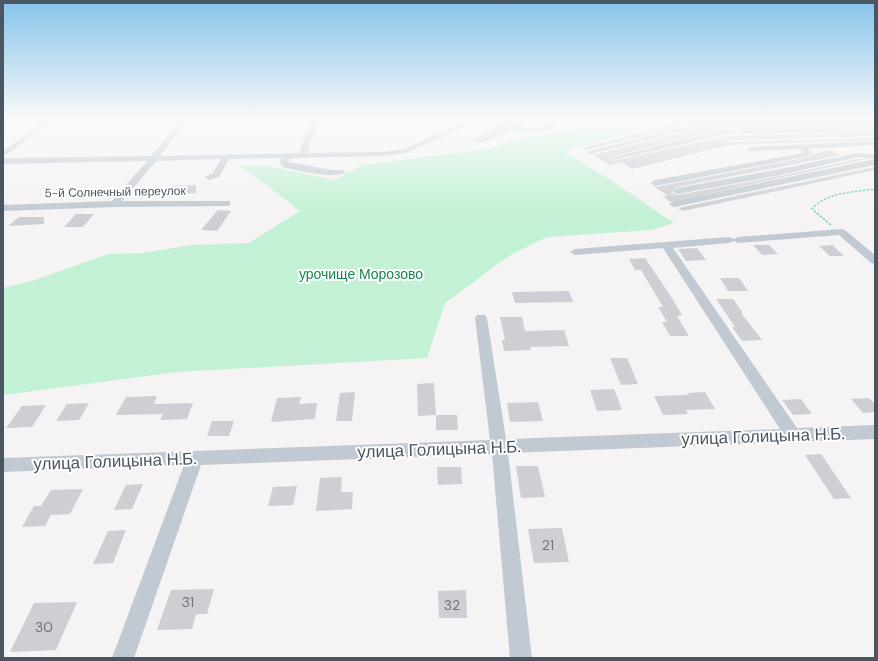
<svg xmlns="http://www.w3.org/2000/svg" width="878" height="661" font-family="'DM Sans',sans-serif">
	<rect width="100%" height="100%" fill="#f5f3f3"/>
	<path fill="#c3f1d5" d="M635,120H676L563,151L609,179L674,223L652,230L547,237L509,256L445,303L427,358L177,372L3,395V288L35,280L108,254L143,253L191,245L249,243L300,211L267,185L238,165L269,166L334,180L362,165L487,149L512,140Z"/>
	<g fill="#cdcfd5">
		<path d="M690,120H705L586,150L582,148Z"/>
		<path d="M708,126H875V131L732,134L741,131L736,128H724L610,157L609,158L614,161L723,137L722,139L727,142L875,138V141L871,140L729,145L632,169L622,162L610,165L593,155Z"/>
		<path d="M829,150L841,155L677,187L671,192L677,195L780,176L858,159H866L670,202L663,196H668L655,187L808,157L813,154Z"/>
		<path d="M875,167V170L683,211L678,208Z"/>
		<path d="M196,185V193L166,195L172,186Z"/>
		<path d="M218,210L231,211L217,231L201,230Z"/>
		<path d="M76,214H94L83,227H64Z"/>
		<path d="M19,217H44V224L8,226Z"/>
		<path d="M753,245H769L778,254L762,255Z"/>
		<path d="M832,245L844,256H830L819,246Z"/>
		<path d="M697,248L706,260L686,261L678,249Z"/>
		<path d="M645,258L668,292L682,315L677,316L689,336H670L662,322H667L658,307H663L641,270H635L629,259Z"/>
		<path d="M720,278H739L748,291H728Z"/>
		<path d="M569,291L573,302L515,303L512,292Z"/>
		<path d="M716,299H733L743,313H741L762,340L742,341L732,327H735Z"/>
		<path d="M500,317H522L525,331L564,330L569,346L530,347L531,350L504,351L502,340H505Z"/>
		<path d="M610,358H627L638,384L621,385Z"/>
		<path d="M434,383L436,415L418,416L417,384Z"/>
		<path d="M614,389L622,410L597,411L590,390Z"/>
		<path d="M355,392L352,421H336L340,393Z"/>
		<path d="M705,392L715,409L686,410L688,414L663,415L654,396L689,395L687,393Z"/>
		<path d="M157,396L154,404L193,403L187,419L160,420L163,414L116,415L126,397Z"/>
		<path d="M301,397L299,404L317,403L315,419L271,422L277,398Z"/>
		<path d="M869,398L875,404V412L863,413L851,399Z"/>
		<path d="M801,399L812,414L793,415L782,400Z"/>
		<path d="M538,402L543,421L510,422L507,403Z"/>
		<path d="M89,403L79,420L56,421L67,404Z"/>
		<path d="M46,405L32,427L6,428L22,406Z"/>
		<path d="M436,415H457L458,430H436Z"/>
		<path d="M212,421H234L229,436H207Z"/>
		<path d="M821,454L851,498L834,499L805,455Z"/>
		<path d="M516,466H538L545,497L521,498Z"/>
		<path d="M437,467H461L462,484L438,485Z"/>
		<path d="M342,477L341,492H353L352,509L316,511L320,478Z"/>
		<path d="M143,484L132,509L114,510L126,485Z"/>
		<path d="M297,486L293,505L268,506L273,487Z"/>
		<path d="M83,489L70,514L51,515L45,526L22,527L34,506H41L51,490Z"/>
		<path d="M562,528L569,562L534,563L528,529Z"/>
		<path d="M126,530L113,563L93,564L108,531Z"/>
		<path d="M214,589L207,614H196L192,629L157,630L171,590Z"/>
		<path d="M466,590L467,618H439L438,591Z"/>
		<path d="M77,602L56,650L10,652L34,603Z"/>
	</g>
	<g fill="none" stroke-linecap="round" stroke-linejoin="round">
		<path stroke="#7ad0a6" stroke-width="1.5" stroke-dasharray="2.5 1.5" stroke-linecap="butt" d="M831,225L812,209C826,192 855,192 875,189"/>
		<g fill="#c1cad2" fill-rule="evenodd">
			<path d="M46,120H54L3,157V151Z"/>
			<path d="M181,120H188L160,156L299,153L311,120H319L307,153L381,152L404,149L469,120H479L406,153L381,156L290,158L288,162L332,170H344L345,172C337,180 294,170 282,167L280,162L281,158L229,159L219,177L209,180L205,177L213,173L221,159L156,161L122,201H230V205L227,206L115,207L3,211V205L112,201L147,161L3,164V158L151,156Z"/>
			<path d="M508,120H517L498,131L524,120H534L517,129L543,126L555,120H564L548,130L515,133L511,131L481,143L471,140Z"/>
			<path d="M708,121H875V125H708L590,154L586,152Z"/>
			<path d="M724,129H736L740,131L614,160L610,158Z"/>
			<path d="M875,132V136L727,140L723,138L727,136Z"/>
			<path d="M871,141L875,143L874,145L808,149L812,154L808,156L655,186L651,183L655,180L803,153L800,149L748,151L747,149L751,147Z"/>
			<path d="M858,153L875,155V159L858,157L780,175L677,194L672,191L677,188L780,169Z"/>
			<path d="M875,159V165L674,207L669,204L674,201Z"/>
			<path d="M841,229L845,230L875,255V264L871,263L839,235L738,243L734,241L729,243L673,248L797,428L875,425V439L508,453L532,658H510L492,454L201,465L134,658H112L184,465L3,472V458L490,440L475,318L477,315H485L487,318L506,439L780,429L663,248L575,255L570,252L575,249L729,237L734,239L738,237Z"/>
		</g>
	</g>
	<linearGradient id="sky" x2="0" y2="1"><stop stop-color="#85c3ea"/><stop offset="0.56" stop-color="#fafafa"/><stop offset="1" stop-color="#fafafa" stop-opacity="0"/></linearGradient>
	<rect width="878" height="213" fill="url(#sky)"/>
	<g text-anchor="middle" stroke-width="4" stroke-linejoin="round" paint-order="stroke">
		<g font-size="12" fill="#4a5661" stroke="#fff">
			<text transform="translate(115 192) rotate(-1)" y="4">5-й Солнечный переулок</text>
		</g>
		<g font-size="14" fill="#17864f" stroke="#fff">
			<text x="361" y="279">урочище Морозово</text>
		</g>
		<g font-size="14" fill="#6b747e">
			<text x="548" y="550">21</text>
			<text x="188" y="607">31</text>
			<text x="452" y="610">32</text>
			<text x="44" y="632">30</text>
		</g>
		<g font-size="17" fill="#4a5661" stroke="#fff">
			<text transform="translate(763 436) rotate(-2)" y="6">улица Голицына Н.Б.</text>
			<text transform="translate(439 449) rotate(-2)" y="6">улица Голицына Н.Б.</text>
			<text transform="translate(115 461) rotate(-2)" y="6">улица Голицына Н.Б.</text>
		</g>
	</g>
	<rect width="878" height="661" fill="none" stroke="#4a5661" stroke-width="8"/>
</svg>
